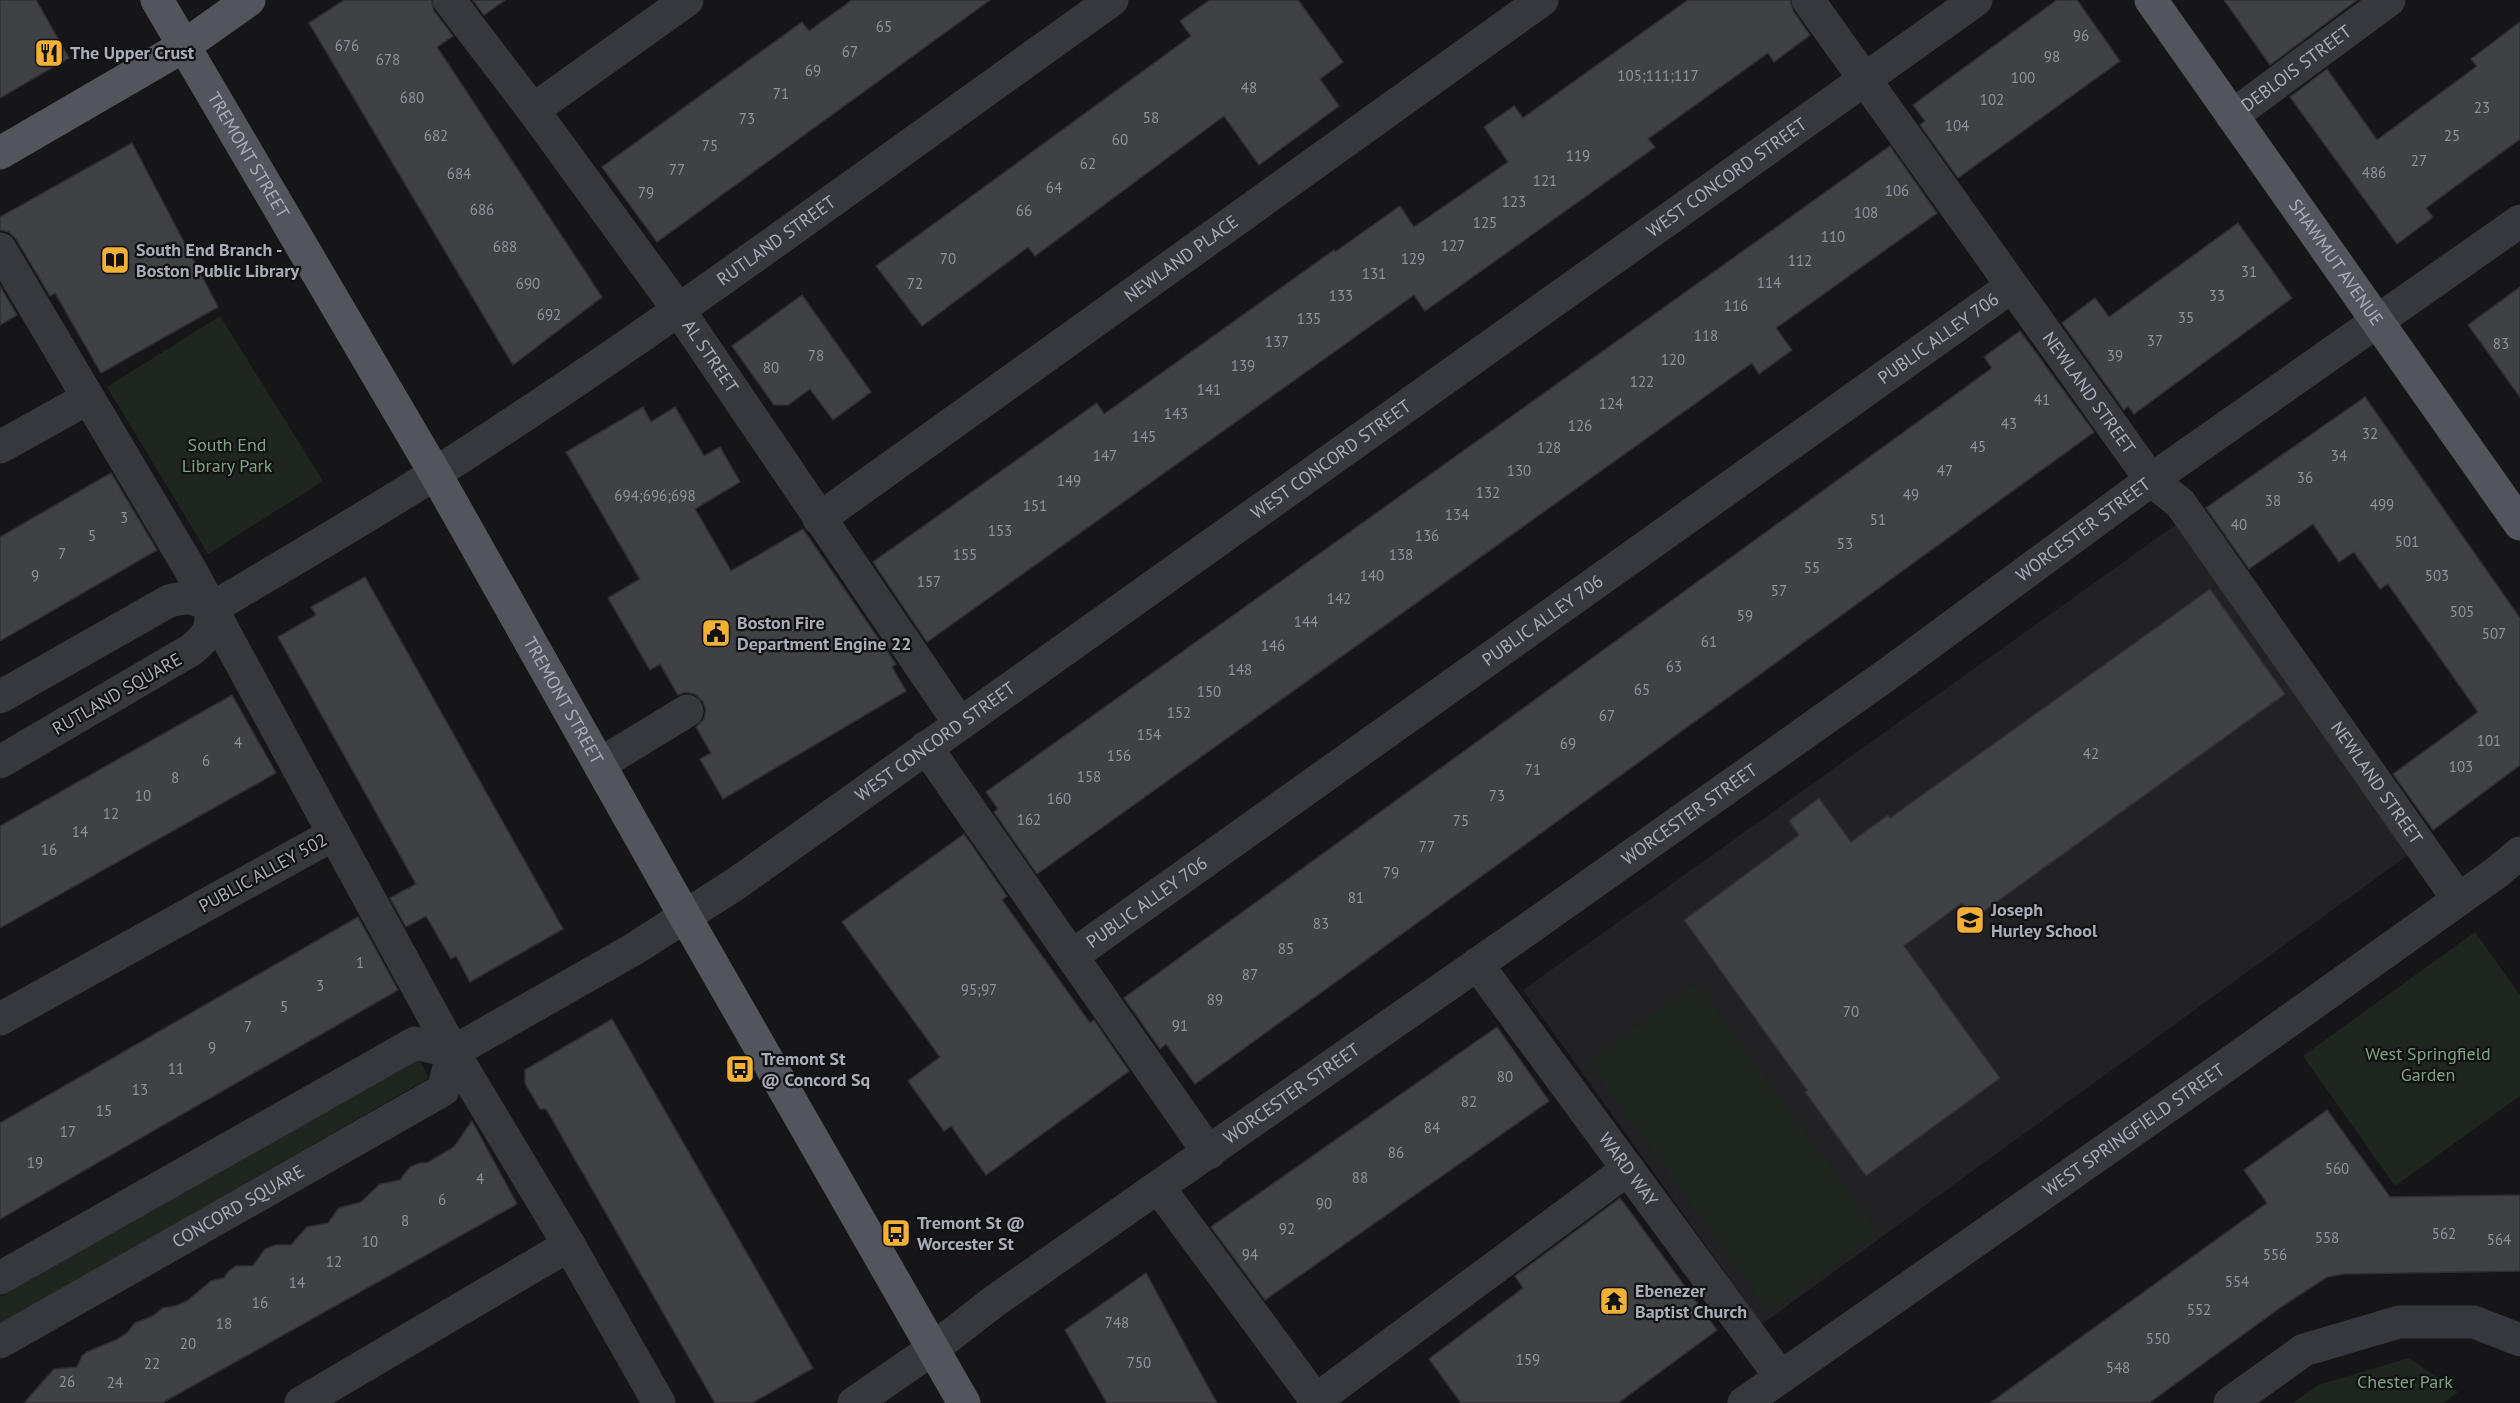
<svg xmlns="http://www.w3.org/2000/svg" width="2520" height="1403" font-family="'PT Sans',sans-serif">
	<rect width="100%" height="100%" fill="#161618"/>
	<path fill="#222225" d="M2181,521L2415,850L1762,1324L1523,990Z"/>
	<g fill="#1e261f">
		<path d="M220,316L323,481L208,554L107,387Z"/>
		<path d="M2475,932L2520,995V1096L2395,1186L2303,1056Z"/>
		<path d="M1696,983L1879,1233L1770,1313L1588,1062Z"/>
		<path d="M418,1058L429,1078L0,1324V1297Z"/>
		<path d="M2409,1358L2458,1392L2443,1403H2293L2318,1385Z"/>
	</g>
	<g fill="#404145" stroke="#303034" stroke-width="1.5">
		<path d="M0,0H36L69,58L0,98Z"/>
		<path d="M344,0H431L434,11L453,36L437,47L602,297L513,365L309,23Z"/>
		<path d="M473,0H505L484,15Z"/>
		<path d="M852,0H990L657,242L602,167L802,22L809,31Z"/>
		<path d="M1210,0H1298L1343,62L1320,79L1339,106L1259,165L1224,116L1035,256L1028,247L922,326L876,266L1191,36L1180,21Z"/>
		<path d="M1688,0H1790L1793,11L1810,35L1774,62L1768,53L1648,139L1655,147L1425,311L1414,295L927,642L873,562L1097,403L1104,414L1334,250L1335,252L1400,206L1414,227L1508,162L1484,127L1514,106L1523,118Z"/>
		<path d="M2057,0H2077L2120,61L1958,178L1920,125L1925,121L1913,105Z"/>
		<path d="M2224,0H2357L2270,65Z"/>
		<path d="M2520,22V139L2426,208L2433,217L2397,244L2290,97L2327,69L2377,140L2477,66L2471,59Z"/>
		<path d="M132,143L218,307L101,373L55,293L50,296L16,239L9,232L0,230V217Z"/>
		<path d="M1890,146L1937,213L1776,328L1792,350L1759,374L1752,363L1037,874L994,812L998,809L986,792Z"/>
		<path d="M2238,223L2292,298L2134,414L2128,406L2124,410L2062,323L2095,298L2109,317Z"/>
		<path d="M0,286L17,315L0,325Z"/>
		<path d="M2520,287V397L2468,325Z"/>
		<path d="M802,295L871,392L833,420L810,389L788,405H774L732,346Z"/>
		<path d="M2020,331L2094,432L1195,1084L1166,1044L1160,1049L1124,998L1992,368L1984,357Z"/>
		<path d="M2365,397L2520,618V765L2433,830L2393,774L2478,712L2388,584L2380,589L2354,552L2339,562L2313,524L2249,569L2206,508Z"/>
		<path d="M643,407L651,422L675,407L704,456L720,447L740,482L695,509L731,571L803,529L896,664L892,667L906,691L723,799L700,759L711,753L696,727L704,719L706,710L703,702L695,694L686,692L678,695L660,664L650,670L608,598L640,579L566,452Z"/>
		<path d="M111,473L157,550L0,641V537Z"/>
		<path d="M365,577L563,929L470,982L456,956L451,959L426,916L406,927L390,898L416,884L278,637L316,615L311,607Z"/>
		<path d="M2210,589L2285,694L1973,919L1962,903L1904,946L2000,1078L1866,1176L1805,1092L1807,1090L1684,920L1799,835L1789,821L1819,798L1851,842L1888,815L1890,818Z"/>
		<path d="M232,695L276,773L0,928V826Z"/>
		<path d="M964,834L1007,896L1002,900L1090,1023L1094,1020L1129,1071L986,1175L951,1126L944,1131L908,1081L940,1057L842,922Z"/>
		<path d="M358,917L398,990L0,1219V1123Z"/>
		<path d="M612,1019L813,1368L752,1403H715L546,1109H540L525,1083V1070Z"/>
		<path d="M1497,1027L1549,1101L1265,1300L1211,1227Z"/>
		<path d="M2327,1110L2390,1197L2520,1195V1271L2344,1274L2327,1277L2281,1307L2149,1403H1990L2267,1203L2244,1170Z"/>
		<path d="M472,1121L517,1204L162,1403H24L54,1369L77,1367L82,1356L87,1352L116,1340L127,1333L135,1323L153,1316L163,1308L175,1306L187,1301L211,1281L224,1278L228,1272L236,1266H253L265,1249L276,1245H291L307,1227L328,1223L339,1208L361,1202L380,1184L400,1180L410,1167L420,1163H427L454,1147Z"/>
		<path d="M1620,1198L1717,1330L1618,1403H1461L1429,1359L1523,1288L1515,1276Z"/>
		<path d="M1146,1273L1190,1354L1217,1403H1107L1065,1330Z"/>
	</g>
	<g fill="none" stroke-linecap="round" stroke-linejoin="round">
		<g stroke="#37383d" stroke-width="33">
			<path id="s1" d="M449,0L533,110L678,309L960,724"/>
			<path id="s2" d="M1808,0L2151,480L2180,503L2185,510L2458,899"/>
			<path d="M533,110L687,0"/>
			<path id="s3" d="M2232,116L2389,0"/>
			<path d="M0,249L190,569L334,834L0,1019"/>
			<path d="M0,447L88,398"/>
			<path id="s4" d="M819,519L1542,0"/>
			<path id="s5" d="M211,609C286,564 362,520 436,473C667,325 888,159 1112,0"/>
			<path d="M0,697L169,601C188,596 196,596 211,609C212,630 207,637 191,650L0,762"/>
			<path d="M926,747L1209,1153"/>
			<path d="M600,764L687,711"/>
			<path d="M334,834L453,1052L569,1245L659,1403"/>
			<path id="s6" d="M1072,956L2012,286"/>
			<path id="s7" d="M1477,964L1780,1376"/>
			<path d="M1159,1188L1318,1403"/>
			<path id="s8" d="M0,1278L415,1043L453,1052L634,949L737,883L1976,0"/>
			<path id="s9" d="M0,1342L443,1090L453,1052"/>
			<path d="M1316,1400L1628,1169"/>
			<path d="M301,1403L569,1245"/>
			<path id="s10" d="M854,1403L934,1348L996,1300L1535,924L1885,676L2151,480L2520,221"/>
			<path id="s11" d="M1744,1403L2231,1062L2496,873L2520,853"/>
			<path d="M2230,1403L2304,1350L2399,1322H2474L2520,1340"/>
		</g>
		<g stroke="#53555c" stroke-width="33">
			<path id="s12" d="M157,0L435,473L686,918L964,1403"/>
			<path id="s13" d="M2151,0L2520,524"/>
			<path d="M0,153L184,46L249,0"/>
		</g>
	</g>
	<defs>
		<g id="restaurant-square" transform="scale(1.5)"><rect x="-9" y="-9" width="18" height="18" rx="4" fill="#f2b134" stroke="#111113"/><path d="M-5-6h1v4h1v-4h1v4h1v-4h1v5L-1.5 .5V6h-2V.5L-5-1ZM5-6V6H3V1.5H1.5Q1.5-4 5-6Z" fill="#111"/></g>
		<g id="library-square" transform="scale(1.5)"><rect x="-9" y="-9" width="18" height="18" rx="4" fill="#f2b134" stroke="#111113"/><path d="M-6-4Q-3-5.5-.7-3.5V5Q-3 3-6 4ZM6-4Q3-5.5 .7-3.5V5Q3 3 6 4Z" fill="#111"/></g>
		<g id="civic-square" transform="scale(1.5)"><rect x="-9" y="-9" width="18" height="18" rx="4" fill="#f2b134" stroke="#111113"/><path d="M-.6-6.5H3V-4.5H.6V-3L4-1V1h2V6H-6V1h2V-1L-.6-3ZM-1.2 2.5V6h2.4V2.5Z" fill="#111"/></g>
		<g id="school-square" transform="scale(1.5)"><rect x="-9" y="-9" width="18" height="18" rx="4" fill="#f2b134" stroke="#111113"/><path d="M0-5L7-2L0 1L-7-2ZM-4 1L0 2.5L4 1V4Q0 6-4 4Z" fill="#111"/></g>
		<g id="bus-square" transform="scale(1.5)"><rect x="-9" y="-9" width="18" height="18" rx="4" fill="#f2b134" stroke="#111113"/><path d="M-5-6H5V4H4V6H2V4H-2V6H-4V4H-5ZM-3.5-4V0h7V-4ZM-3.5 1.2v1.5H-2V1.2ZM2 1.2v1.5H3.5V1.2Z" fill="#111"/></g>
		<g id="temple-square" transform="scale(1.5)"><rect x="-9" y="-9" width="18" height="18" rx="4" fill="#f2b134" stroke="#111113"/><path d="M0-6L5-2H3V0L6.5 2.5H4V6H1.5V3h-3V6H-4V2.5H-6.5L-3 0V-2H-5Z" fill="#111"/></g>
	</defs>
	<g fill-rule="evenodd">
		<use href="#restaurant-square" x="49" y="53"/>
		<use href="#library-square" x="115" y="260"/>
		<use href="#civic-square" x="716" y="633"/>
		<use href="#school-square" x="1970" y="920"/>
		<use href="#bus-square" x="740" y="1069"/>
		<use href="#bus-square" x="896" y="1233"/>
		<use href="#temple-square" x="1614" y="1301"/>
	</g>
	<g text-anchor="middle" stroke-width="4.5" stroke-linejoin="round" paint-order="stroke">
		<g font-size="15" fill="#8e929b">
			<text x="884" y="32">65</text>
			<text x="2081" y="41">96</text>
			<text x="347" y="51">676</text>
			<text x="850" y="57">67</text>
			<text x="2052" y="62">98</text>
			<text x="388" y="65">678</text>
			<text x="813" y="76">69</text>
			<text x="1658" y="81">105;111;117</text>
			<text x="2023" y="83">100</text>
			<text x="1249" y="93">48</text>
			<text x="781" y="99">71</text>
			<text x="412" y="103">680</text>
			<text x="1992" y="105">102</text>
			<text x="2482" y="113">23</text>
			<text x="1151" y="123">58</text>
			<text x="747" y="124">73</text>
			<text x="1957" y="131">104</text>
			<text x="436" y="141">682</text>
			<text x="2452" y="141">25</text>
			<text x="1120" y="145">60</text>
			<text x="710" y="151">75</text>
			<text x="1578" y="161">119</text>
			<text x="2419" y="166">27</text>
			<text x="1088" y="169">62</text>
			<text x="677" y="175">77</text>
			<text x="2374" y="178">486</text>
			<text x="459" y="179">684</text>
			<text x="1545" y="186">121</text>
			<text x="1054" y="193">64</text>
			<text x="1897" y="196">106</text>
			<text x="646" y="198">79</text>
			<text x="1514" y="207">123</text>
			<text x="482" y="215">686</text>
			<text x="1024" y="216">66</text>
			<text x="1866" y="218">108</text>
			<text x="1485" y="228">125</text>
			<text x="1833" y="242">110</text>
			<text x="1453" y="251">127</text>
			<text x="505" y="252">688</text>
			<text x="948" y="264">70</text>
			<text x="1413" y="264">129</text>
			<text x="1800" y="266">112</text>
			<text x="2249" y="277">31</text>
			<text x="1374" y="279">131</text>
			<text x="1769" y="288">114</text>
			<text x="528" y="289">690</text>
			<text x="915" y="289">72</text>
			<text x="1341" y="301">133</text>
			<text x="2217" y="301">33</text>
			<text x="1736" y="311">116</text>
			<text x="549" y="320">692</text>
			<text x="2186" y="323">35</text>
			<text x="1309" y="324">135</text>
			<text x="1706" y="341">118</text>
			<text x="2155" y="346">37</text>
			<text x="1277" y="347">137</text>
			<text x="2501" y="349">83</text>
			<text x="816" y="361">78</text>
			<text x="2115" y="361">39</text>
			<text x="1673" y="365">120</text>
			<text x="1243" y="371">139</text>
			<text x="771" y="373">80</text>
			<text x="1642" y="387">122</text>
			<text x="1209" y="395">141</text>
			<text x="2042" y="405">41</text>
			<text x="1611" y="409">124</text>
			<text x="1176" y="419">143</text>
			<text x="2009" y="429">43</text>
			<text x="1580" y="431">126</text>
			<text x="2370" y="439">32</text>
			<text x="1144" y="442">145</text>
			<text x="1978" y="452">45</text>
			<text x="1549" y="453">128</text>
			<text x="1105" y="461">147</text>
			<text x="2339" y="461">34</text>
			<text x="1519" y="476">130</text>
			<text x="1945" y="476">47</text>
			<text x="2305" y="483">36</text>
			<text x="1069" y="486">149</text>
			<text x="1488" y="498">132</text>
			<text x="1911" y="500">49</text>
			<text x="655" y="501">694;696;698</text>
			<text x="2273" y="506">38</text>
			<text x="2382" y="510">499</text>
			<text x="1035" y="511">151</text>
			<text x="1457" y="520">134</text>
			<text x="124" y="523">3</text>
			<text x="1878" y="525">51</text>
			<text x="2239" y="530">40</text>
			<text x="1000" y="536">153</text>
			<text x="92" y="541">5</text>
			<text x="1427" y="541">136</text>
			<text x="2407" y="547">501</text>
			<text x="1845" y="549">53</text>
			<text x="62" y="559">7</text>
			<text x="965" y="560">155</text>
			<text x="1401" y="560">138</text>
			<text x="1812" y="573">55</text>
			<text x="35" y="581">9</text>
			<text x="1372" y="581">140</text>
			<text x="2437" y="581">503</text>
			<text x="929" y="587">157</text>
			<text x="1779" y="596">57</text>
			<text x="1339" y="604">142</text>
			<text x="2462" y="617">505</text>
			<text x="1745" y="621">59</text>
			<text x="1306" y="627">144</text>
			<text x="2494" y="639">507</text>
			<text x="1709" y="647">61</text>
			<text x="1273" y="651">146</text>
			<text x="1674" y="672">63</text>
			<text x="1240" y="675">148</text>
			<text x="1642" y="695">65</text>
			<text x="1209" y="697">150</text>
			<text x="1179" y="718">152</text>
			<text x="1607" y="721">67</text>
			<text x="1149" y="740">154</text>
			<text x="2489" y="746">101</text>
			<text x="238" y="748">4</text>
			<text x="1568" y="749">69</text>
			<text x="2091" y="759">42</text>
			<text x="1119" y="761">156</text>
			<text x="206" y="766">6</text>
			<text x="2461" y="772">103</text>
			<text x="1533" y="775">71</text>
			<text x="1089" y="782">158</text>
			<text x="175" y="783">8</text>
			<text x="143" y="801">10</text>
			<text x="1497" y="801">73</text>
			<text x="1059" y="804">160</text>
			<text x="111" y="819">12</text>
			<text x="1029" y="825">162</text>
			<text x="1461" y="826">75</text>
			<text x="80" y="837">14</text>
			<text x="1427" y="852">77</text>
			<text x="49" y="855">16</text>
			<text x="1391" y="878">79</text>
			<text x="1356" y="903">81</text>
			<text x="1321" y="929">83</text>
			<text x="1286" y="954">85</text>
			<text x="360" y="968">1</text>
			<text x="1250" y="980">87</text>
			<text x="320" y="991">3</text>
			<text x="979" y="995">95;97</text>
			<text x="1215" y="1005">89</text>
			<text x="284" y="1012">5</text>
			<text x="1851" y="1017">70</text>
			<text x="1180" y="1031">91</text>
			<text x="248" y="1032">7</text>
			<text x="212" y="1053">9</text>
			<text x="176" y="1074">11</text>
			<text x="1505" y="1082">80</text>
			<text x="140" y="1095">13</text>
			<text x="1469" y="1107">82</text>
			<text x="104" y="1116">15</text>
			<text x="1432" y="1133">84</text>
			<text x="68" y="1137">17</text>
			<text x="1396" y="1158">86</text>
			<text x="35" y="1168">19</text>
			<text x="2337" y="1174">560</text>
			<text x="1360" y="1183">88</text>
			<text x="480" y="1184">4</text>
			<text x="442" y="1205">6</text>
			<text x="1324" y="1209">90</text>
			<text x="405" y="1226">8</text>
			<text x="1287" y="1234">92</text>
			<text x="2444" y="1239">562</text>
			<text x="2327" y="1243">558</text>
			<text x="2499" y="1245">564</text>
			<text x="370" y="1247">10</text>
			<text x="1250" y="1260">94</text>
			<text x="2275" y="1260">556</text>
			<text x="334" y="1267">12</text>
			<text x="2237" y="1287">554</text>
			<text x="297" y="1288">14</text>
			<text x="260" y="1308">16</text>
			<text x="2199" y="1315">552</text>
			<text x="1117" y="1328">748</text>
			<text x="224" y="1329">18</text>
			<text x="2158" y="1344">550</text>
			<text x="188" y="1349">20</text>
			<text x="1528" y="1365">159</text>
			<text x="1139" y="1368">750</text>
			<text x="152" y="1369">22</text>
			<text x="2118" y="1373">548</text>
			<text x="67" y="1387">26</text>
			<text x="115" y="1388">24</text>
		</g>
		<g font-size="18" font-weight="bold" fill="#a8adb8" stroke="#111113" text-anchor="start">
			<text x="70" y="59">The Upper Crust</text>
			<text x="136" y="256">South End Branch -<tspan x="136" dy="21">Boston Public Library</tspan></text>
			<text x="737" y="629">Boston Fire<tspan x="737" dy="21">Department Engine 22</tspan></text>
			<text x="1991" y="916">Joseph<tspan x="1991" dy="21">Hurley School</tspan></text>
			<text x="761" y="1065">Tremont St<tspan x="761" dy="21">@ Concord Sq</tspan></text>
			<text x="917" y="1229">Tremont St @<tspan x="917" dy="21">Worcester St</tspan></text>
			<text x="1635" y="1297">Ebenezer<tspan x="1635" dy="21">Baptist Church</tspan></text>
		</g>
		<g font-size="18" fill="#a8adb8" stroke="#111113">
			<text dy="6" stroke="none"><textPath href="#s3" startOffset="80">DEBLOIS STREET</textPath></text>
			<text dy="6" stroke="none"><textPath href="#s12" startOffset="180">TREMONT STREET</textPath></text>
			<text dy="6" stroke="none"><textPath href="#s8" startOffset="2062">WEST CONCORD STREET</textPath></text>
			<text dy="6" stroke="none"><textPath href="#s5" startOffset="675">RUTLAND STREET</textPath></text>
			<text dy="6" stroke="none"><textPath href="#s4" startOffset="446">NEWLAND PLACE</textPath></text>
			<text dy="6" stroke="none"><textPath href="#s13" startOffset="321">SHAWMUT AVENUE</textPath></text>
			<text dy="6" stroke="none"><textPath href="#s6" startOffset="1064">PUBLIC ALLEY 706</textPath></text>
			<text dy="6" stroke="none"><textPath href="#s1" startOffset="442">AL STREET</textPath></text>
			<text dy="6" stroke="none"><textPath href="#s2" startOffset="483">NEWLAND STREET</textPath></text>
			<text dy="6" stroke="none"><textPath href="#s8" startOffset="1576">WEST CONCORD STREET</textPath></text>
			<text dy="6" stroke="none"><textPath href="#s10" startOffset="1508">WORCESTER STREET</textPath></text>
			<text dy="6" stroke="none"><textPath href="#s6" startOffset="578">PUBLIC ALLEY 706</textPath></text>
			<text transform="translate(117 694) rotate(-30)" y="6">RUTLAND SQUARE</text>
			<text dy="6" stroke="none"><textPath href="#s12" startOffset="810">TREMONT STREET</textPath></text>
			<text dy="6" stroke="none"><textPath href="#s8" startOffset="1090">WEST CONCORD STREET</textPath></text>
			<text dy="6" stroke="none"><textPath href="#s2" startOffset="969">NEWLAND STREET</textPath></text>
			<text dy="6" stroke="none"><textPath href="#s10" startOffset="1022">WORCESTER STREET</textPath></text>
			<text transform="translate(263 873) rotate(-29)" y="6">PUBLIC ALLEY 502</text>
			<text dy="6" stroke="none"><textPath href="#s6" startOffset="92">PUBLIC ALLEY 706</textPath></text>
			<text dy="6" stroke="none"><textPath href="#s10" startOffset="536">WORCESTER STREET</textPath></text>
			<text dy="6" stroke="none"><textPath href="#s11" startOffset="476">WEST SPRINGFIELD STREET</textPath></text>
			<text dy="6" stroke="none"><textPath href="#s7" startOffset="255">WARD WAY</textPath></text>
			<text dy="6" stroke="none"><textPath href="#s9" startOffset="274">CONCORD SQUARE</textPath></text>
		</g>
		<g font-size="18" fill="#7fa381" stroke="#111113">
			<text x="227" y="451">South End<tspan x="227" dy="21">Library Park</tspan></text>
			<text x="2428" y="1060">West Springfield<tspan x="2428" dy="21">Garden</tspan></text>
			<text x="2405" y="1388">Chester Park</text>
		</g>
	</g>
</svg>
